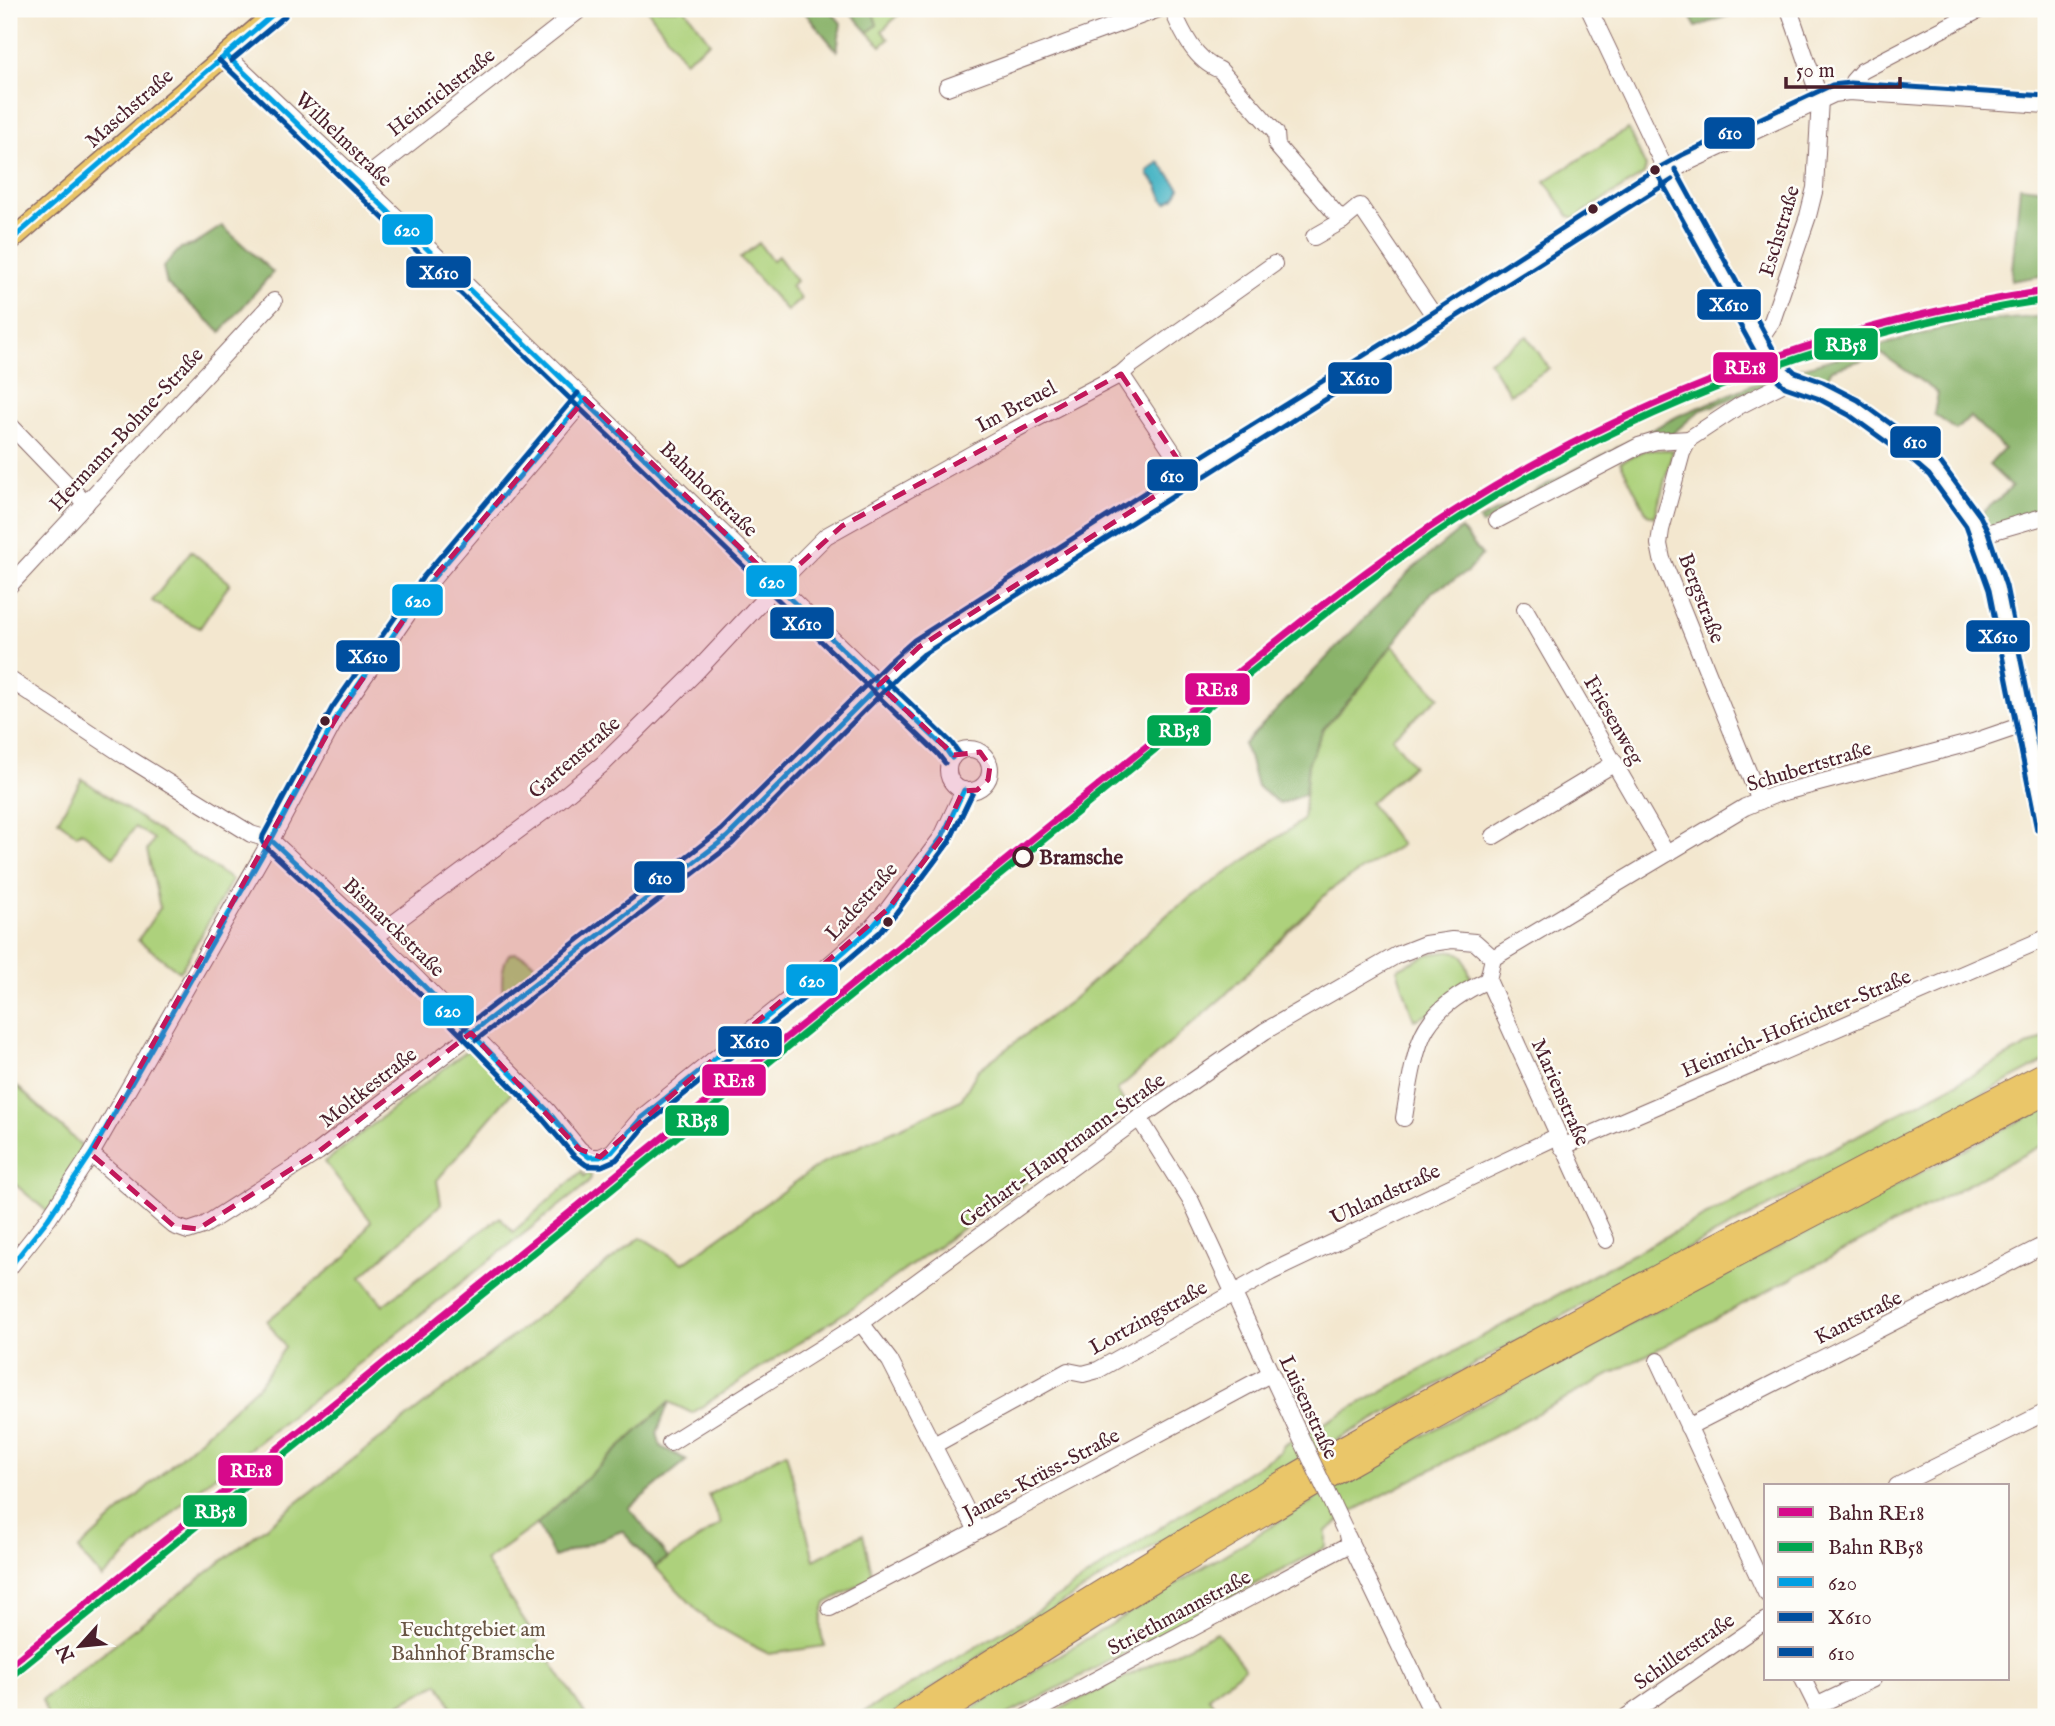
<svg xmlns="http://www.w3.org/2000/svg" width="2055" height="1726" font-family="'IM FELL English',serif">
	<rect width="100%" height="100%" fill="#fdfcf7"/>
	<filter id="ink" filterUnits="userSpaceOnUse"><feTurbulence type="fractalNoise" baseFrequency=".0143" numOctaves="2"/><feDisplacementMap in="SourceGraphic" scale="14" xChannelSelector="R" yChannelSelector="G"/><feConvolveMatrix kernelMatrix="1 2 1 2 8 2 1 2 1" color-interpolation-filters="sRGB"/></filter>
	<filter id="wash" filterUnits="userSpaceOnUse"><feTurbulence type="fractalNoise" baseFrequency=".00686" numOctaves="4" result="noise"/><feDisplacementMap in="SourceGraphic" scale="28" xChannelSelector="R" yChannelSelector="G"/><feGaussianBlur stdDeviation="1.57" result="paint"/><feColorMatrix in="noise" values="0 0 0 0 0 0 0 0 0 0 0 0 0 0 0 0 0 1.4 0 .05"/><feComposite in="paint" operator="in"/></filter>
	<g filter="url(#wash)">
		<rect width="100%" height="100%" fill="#f3e7cf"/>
		<g fill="#add17b" stroke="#7c7853" stroke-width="2">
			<path d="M647,9H685L710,42L685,61Z"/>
			<path d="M872,9H904L882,31L889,39L881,46L868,32L877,25Z"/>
			<path d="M1628,129L1646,167L1644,174L1575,218L1569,216L1545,181Z"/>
			<path d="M759,243L772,261L778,256L796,281L791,286L801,299L787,311L740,258Z"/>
			<path d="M1527,336L1549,368L1510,394L1489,361Z"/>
			<path d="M1646,450H1673L1655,517L1647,514L1620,462Z"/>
			<path d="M191,551L230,583L200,628L181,619L152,601Z"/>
			<path d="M1392,645L1439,697L1392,738L1413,765L1370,803L1401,845L1330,890L1224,996L1117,1090L1129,1111L1102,1128L852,1308L692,1413L669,1402L537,1524L485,1561L587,1717H457L439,1683L400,1704L405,1717H48L42,1700L641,1237L683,1263L822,1163L961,1100L978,1070L1072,1000L1169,913L1303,820L1308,764L1323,729L1360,688Z"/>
			<path d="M82,779L232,880L180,972L138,940L160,908L147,850L154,839L135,827L114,857L81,831L77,835L58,820Z"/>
			<path d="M1455,951L1463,956L1472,981L1429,1014L1414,1020L1397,969L1429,954Z"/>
			<path d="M515,953L526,957L537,966L503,993C501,981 502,964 509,954Z"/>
			<path d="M2046,1036V1061L1620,1284L1322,1448L1179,1530L1030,1623L889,1717H855L1026,1618L1173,1519L1280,1452L1284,1445L1612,1265Z"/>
			<path d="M470,1048L514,1090L437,1180L441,1204L361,1277L383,1305L500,1217L513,1232L582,1171L584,1177L590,1170L591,1178L587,1184L197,1490L102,1578L78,1550L260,1384L285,1347L267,1321L348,1255L371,1221L325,1162Z"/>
			<path d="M9,1079L91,1154L51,1215L9,1179Z"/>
			<path d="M2046,1107V1143L1353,1511L1326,1531V1547L1003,1717H958L1311,1502L1338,1482L1565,1358Z"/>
			<path d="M786,1452L814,1560L863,1534L873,1578L826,1603C820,1620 818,1628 825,1646L769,1654L749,1644L708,1621L655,1567L721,1524L708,1495Z"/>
			<path d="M1217,1632L1245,1668L1208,1697L1222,1717H1054L1053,1714L1064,1707Z"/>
		</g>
		<g fill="#8ab36b" stroke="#6a694b" stroke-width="2">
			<path d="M802,9H829L841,23L837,51Z"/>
			<path d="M847,9H872L877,25L868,32Z"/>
			<path d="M1686,9H1748L1696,27Z"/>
			<path d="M2020,186L2046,189V275L2011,281Z"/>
			<path d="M222,226L273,272L221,332L167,284L163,267L181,248L193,245Z"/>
			<path d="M2046,316V516L1980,535L1973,521L2012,487L1989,465L2004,449L1970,416L1956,430L1934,414L1938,393L1882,354L1832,369L1820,390L1781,380L1699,411L1670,436L1643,440L1482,525L1479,520L1678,416L1776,375L1961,323Z"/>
			<path d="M1461,529L1482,555L1467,572L1432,592L1360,688L1323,729L1308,764L1305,794L1280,804L1257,786L1249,757L1243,745L1410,571Z"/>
			<path d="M669,1402L657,1433L661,1447L687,1460L629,1508L668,1558L655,1567L622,1531L554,1557L537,1524Z"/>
		</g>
		<path fill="#48b5c5" stroke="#496a78" stroke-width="2" d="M1159,162L1180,188L1174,198L1167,203L1163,200L1158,186L1148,175V171Z"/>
	</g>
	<g filter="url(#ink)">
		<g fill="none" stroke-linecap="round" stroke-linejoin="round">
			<g stroke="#856564" stroke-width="18">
				<g id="minor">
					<path d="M1172,9C1182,32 1195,61 1220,70L1276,133L1277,146L1342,221"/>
					<path d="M1589,9L1679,198L1769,359L1790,380L1820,390L1854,408L1919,455L1935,469L1973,521L1980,535L1997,588L2046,828"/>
					<path d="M225,54L360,182L945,748L952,758"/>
					<path d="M947,87L1159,9"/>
					<path d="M1849,92L1853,81L1862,71L1981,9"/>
					<path d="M360,182L581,9"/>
					<path d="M1314,237L1342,221L1360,206L1437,320"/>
					<path d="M1759,340L1772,321L1808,216L1815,188L1820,99L1789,9"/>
					<path d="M1121,374L1188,475"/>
					<path d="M9,424L86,504"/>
					<path d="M1497,520L1639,446L1656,441L1689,439"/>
					<path d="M1980,535L2046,516"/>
					<path d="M9,586L274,301"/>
					<path d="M1525,609L1666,853"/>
					<path d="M9,679L125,756"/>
					<circle cx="969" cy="770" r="21"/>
					<path d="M130,759L251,834L271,840L375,937L471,1033L547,1110L579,1149L589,1157H600L612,1152L641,1118L803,988L872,927L889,908L942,837L964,790"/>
					<path d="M1760,801L1662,559L1659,544L1661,530L1682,453L1689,439L1739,406L1790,380"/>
					<path d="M1494,836L1615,763"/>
					<path d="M375,937L558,801L604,763L695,673L778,584L826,536L1009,433L1121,374L1130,366L1274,264"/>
					<path d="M1493,958L1745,807L1777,794L1973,742L2046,717"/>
					<path d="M1493,958L1488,980L1606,1240"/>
					<path d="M1139,1118L1191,1201L1299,1434"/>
					<path d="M1404,1118C1408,1094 1414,1047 1427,1027C1440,1006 1466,990 1488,980"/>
					<path d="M1562,1147L2046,938"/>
					<path d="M91,1154L174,1226L188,1231L203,1226L318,1152L727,837L894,669L919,647L1188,475L1437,320L1642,187L1686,163L1834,94L1849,92L2046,105"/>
					<path d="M9,1268L48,1219L91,1154L271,840L339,713L430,582L585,399"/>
					<path d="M861,1323L890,1361L977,1531"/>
					<path d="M1658,1361L1766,1593"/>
					<path d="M1688,1427L2046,1244"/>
					<path d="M670,1443L861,1323L1139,1118L1265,1031L1397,955L1425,944L1452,940L1475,942L1493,958"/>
					<path d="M934,1445L1068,1371L1083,1374L1098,1370L1271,1272L1558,1136"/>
					<path d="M1897,1486L2046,1412"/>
					<path d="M1347,1536L1434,1717"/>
					<path d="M830,1608L977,1531L1270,1374"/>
					<path d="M1803,1679L1822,1717"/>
					<path d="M1816,1706L1873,1679"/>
					<path d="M1026,1717L1350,1544"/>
					<path d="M1626,1717L1766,1620"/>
				</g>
			</g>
			<g stroke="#856564" stroke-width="22">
				<path id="major" d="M9,242L279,9"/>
			</g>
			<g stroke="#856564" stroke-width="25">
				<g id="highway">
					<path d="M904,1717C1057,1618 1212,1521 1371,1432C1594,1308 1820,1191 2046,1073"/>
					<path d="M935,1717C1081,1625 1228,1532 1379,1448C1599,1325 1823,1210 2046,1093"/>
				</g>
			</g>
			<use href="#minor" stroke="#fff" stroke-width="16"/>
			<use href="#major" stroke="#eac669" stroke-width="19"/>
			<use href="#highway" stroke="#eac669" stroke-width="23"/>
			<g stroke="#856564" stroke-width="18" stroke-linecap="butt">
				<path id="minor-bridge" d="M1299,1434L1344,1529"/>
			</g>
			<use href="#minor-bridge" stroke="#fff" stroke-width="16"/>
			<g stroke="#fdfcf7" stroke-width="10">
				<g id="bus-1">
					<path d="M225,54L945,748L952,758"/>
					<path d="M9,242L279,9"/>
					<path d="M271,840L375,937L471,1033L547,1110L579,1149L589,1157H600L612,1152L641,1118L803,988L872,927L889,908L942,837L964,790"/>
					<path d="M471,1033L727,837L879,685"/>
					<path d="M9,1268L48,1219L91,1154L271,840L339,713L430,582L585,399"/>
				</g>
			</g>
			<g stroke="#fdfcf7" stroke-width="10">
				<g id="bus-2">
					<path d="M219,60L938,754L945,763"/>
					<path d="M231,61L285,16"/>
					<path d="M1659,177L1762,365L1785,387L1817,398L1849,415L1914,462L1929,475L1966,526L1989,590L2037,830"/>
					<path d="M578,393L423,577L332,708L263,836L262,841L265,846L369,943L465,1039L540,1116L573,1155L586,1165L601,1166L617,1159L647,1124L808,995L879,933L896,913L949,842L972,794"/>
					<path d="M476,1040L732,844L900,675L924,654L1672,180"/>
				</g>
			</g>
			<g stroke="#fdfcf7" stroke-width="10">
				<g id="bus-3">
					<path d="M1675,169L1776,354L1795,372L1823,382L1858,400L1924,448L1941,463L1980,516L1988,532L2006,586L2046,785"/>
					<path d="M885,679L951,742L959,753"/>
					<path d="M972,794L949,842L896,913L879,933L808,995L647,1124L616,1160L602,1166H588L574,1156L540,1116L463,1037L462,1031L466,1026L721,830L888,663L914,640L1183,468L1432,313L1637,180L1682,155L1832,85L1850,83L2046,96"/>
				</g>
			</g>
			<use href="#bus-1" stroke="#009fe3" stroke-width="5"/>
			<use href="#bus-2" stroke="#004f9f" stroke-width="5"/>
			<use href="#bus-3" stroke="#004f9f" stroke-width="5"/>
			<g stroke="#fdfcf7" stroke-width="12">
				<path id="rail-1" d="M9,1666L1153,741C1252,662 1349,578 1456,510C1632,398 1839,321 2046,291"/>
			</g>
			<g stroke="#fdfcf7" stroke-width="12">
				<path id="rail-2" d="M15,1673L1158,747C1257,669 1354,585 1461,517C1636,406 1841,329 2046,300"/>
			</g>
			<use href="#rail-1" stroke="#d7098b" stroke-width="7"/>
			<use href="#rail-2" stroke="#00a651" stroke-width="7"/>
		</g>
	</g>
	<path fill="#c2185b" fill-opacity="0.2" stroke="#c2185b" stroke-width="5" stroke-dasharray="14 9" stroke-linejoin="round" d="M1121,374L1188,475L919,647L879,685L954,755L980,752L990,766L988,780L977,790L963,791L942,837L889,908L600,1157L579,1149L471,1033L318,1152L198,1229L174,1226L91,1154L339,713L430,582L585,399L778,584L842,526Z"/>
	<g fill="#4a1f2b" stroke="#fdfcf7" stroke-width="2.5">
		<circle cx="1655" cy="170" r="6"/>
		<circle cx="1593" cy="209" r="6"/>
		<circle cx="325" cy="721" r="6"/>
		<circle cx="888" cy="922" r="6"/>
	</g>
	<circle fill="#fdfcf7" stroke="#4a1f2b" stroke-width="3.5" cx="1023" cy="857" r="9"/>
	<g text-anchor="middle" stroke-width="5" stroke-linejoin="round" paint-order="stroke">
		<g font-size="21" fill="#4a1f2b" stroke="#fdfcf7">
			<text transform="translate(441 92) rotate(-38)" y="7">Heinrichstraße</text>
			<text transform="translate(129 108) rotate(-41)" y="7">Maschstraße</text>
			<text transform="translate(344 139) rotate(44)" y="7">Wilhelmstraße</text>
			<text transform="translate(1779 231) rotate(-73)" y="7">Eschstraße</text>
			<text transform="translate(1016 406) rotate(-28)" y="7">Im Breuel</text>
			<text transform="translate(126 429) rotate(-47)" y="7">Hermann-Bohne-Straße</text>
			<text transform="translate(709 489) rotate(44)" y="7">Bahnhofstraße</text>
			<text transform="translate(1702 598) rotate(69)" y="7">Bergstraße</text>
			<text transform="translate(1614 720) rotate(60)" y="7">Friesenweg</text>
			<text transform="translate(574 757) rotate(-41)" y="7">Gartenstraße</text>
			<text transform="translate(1809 766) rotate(-17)" y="7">Schubertstraße</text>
			<text transform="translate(861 901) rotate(-48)" y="7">Ladestraße</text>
			<text transform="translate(394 927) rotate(44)" y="7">Bismarckstraße</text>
			<text transform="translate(1796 1023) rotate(-23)" y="7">Heinrich-Hofrichter-Straße</text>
			<text transform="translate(368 1087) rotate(-38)" y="7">Moltkestraße</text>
			<text transform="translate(1561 1092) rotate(66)" y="7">Marienstraße</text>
			<text transform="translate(1062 1150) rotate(-36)" y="7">Gerhart-Hauptmann-Straße</text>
			<text transform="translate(1385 1194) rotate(-25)" y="7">Uhlandstraße</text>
			<text transform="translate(1148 1317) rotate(-29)" y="7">Lortzingstraße</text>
			<text transform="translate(1858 1317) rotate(-27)" y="7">Kantstraße</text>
			<text transform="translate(1309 1407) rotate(65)" y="7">Luisenstraße</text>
			<text transform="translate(1041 1474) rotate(-28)" y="7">James-Krüss-Straße</text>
			<text transform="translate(1179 1612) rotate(-28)" y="7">Striethmannstraße</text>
			<text transform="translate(1684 1651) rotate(-35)" y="7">Schillerstraße</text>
		</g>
		<g font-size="21" font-weight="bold" fill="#4a1f2b" stroke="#fdfcf7" text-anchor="start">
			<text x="1039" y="864">Bramsche</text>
		</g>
		<g font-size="21" fill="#685443" stroke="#fdfcf7">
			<text x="473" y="1636">Feuchtgebiet am<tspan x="473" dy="24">Bahnhof Bramsche</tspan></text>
		</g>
	</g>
	<g stroke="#fdfcf7" stroke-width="2.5">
		<rect x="1703" y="116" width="53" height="34" rx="7" fill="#004f9f"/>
		<rect x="381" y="213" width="53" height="33" rx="7" fill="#009fe3"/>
		<rect x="405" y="255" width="67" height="34" rx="7" fill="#004f9f"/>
		<rect x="1696" y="288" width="66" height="33" rx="7" fill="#004f9f"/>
		<rect x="1813" y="327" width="66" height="34" rx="7" fill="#00a651"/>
		<rect x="1712" y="351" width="67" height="33" rx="7" fill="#d7098b"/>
		<rect x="1327" y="361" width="66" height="34" rx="7" fill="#004f9f"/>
		<rect x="1889" y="425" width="53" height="34" rx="7" fill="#004f9f"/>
		<rect x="1146" y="458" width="53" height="34" rx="7" fill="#004f9f"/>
		<rect x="745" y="564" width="53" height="34" rx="7" fill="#009fe3"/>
		<rect x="391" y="583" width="53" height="34" rx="7" fill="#009fe3"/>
		<rect x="769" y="606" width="66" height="34" rx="7" fill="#004f9f"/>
		<rect x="1965" y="619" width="66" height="34" rx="7" fill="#004f9f"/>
		<rect x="335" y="639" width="66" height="34" rx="7" fill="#004f9f"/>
		<rect x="1184" y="672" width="67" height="34" rx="7" fill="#d7098b"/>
		<rect x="1146" y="714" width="66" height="33" rx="7" fill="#00a651"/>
		<rect x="633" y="860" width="53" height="34" rx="7" fill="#004f9f"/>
		<rect x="785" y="963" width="54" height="34" rx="7" fill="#009fe3"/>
		<rect x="422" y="994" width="53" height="33" rx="7" fill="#009fe3"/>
		<rect x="717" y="1025" width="66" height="33" rx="7" fill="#004f9f"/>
		<rect x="701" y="1063" width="66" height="34" rx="7" fill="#d7098b"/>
		<rect x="664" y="1104" width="66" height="33" rx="7" fill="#00a651"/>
		<rect x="217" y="1454" width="67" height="33" rx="7" fill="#d7098b"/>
		<rect x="182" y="1494" width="66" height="34" rx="7" fill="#00a651"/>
	</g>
	<g font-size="19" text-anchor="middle" font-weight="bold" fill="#fff">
		<text x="1730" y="139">610</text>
		<text x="407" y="236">620</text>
		<text x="439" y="279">X610</text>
		<text x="1729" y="311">X610</text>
		<text x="1846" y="351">RB58</text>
		<text x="1745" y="374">RE18</text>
		<text x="1360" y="385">X610</text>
		<text x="1915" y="448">610</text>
		<text x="1172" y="482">610</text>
		<text x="772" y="588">620</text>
		<text x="418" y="607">620</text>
		<text x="802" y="630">X610</text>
		<text x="1998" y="643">X610</text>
		<text x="368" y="663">X610</text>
		<text x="1217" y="696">RE18</text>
		<text x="1179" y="737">RB58</text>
		<text x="660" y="884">610</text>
		<text x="812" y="987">620</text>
		<text x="448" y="1017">620</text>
		<text x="750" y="1048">X610</text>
		<text x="734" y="1087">RE18</text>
		<text x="697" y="1127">RB58</text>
		<text x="251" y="1477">RE18</text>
		<text x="215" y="1518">RB58</text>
	</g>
	<rect width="2055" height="1726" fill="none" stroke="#fdfcf7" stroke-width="35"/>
	<rect x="1764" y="1484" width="245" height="196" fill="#fdfcf7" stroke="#b5a4a5" stroke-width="2"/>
	<rect x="1778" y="1507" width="35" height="10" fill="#d7098b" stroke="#b5a4a5" stroke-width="2"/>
	<text x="1828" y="1520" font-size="21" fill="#4a1f2b">Bahn RE18</text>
	<rect x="1778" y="1542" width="35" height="10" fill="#00a651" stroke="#b5a4a5" stroke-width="2"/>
	<text x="1828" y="1554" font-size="21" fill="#4a1f2b">Bahn RB58</text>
	<rect x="1778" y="1577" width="35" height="10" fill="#009fe3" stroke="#b5a4a5" stroke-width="2"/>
	<text x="1828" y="1590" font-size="21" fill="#4a1f2b">620</text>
	<rect x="1778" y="1612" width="35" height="10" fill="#004f9f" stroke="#b5a4a5" stroke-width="2"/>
	<text x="1828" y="1624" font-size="21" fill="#4a1f2b">X610</text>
	<rect x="1778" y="1647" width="35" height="10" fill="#004f9f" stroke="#b5a4a5" stroke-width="2"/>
	<text x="1828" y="1660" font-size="21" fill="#4a1f2b">610</text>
	<g transform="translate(80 1646) rotate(243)" stroke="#fdfcf7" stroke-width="5" paint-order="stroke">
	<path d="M0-5L12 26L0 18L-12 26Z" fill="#4a1f2b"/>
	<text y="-10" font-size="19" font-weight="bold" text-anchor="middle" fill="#4a1f2b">N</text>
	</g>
	<path d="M1786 77v10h114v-10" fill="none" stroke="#4a1f2b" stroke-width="3.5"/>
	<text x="1796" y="77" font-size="21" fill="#4a1f2b" stroke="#fdfcf7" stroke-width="5" paint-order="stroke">50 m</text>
</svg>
